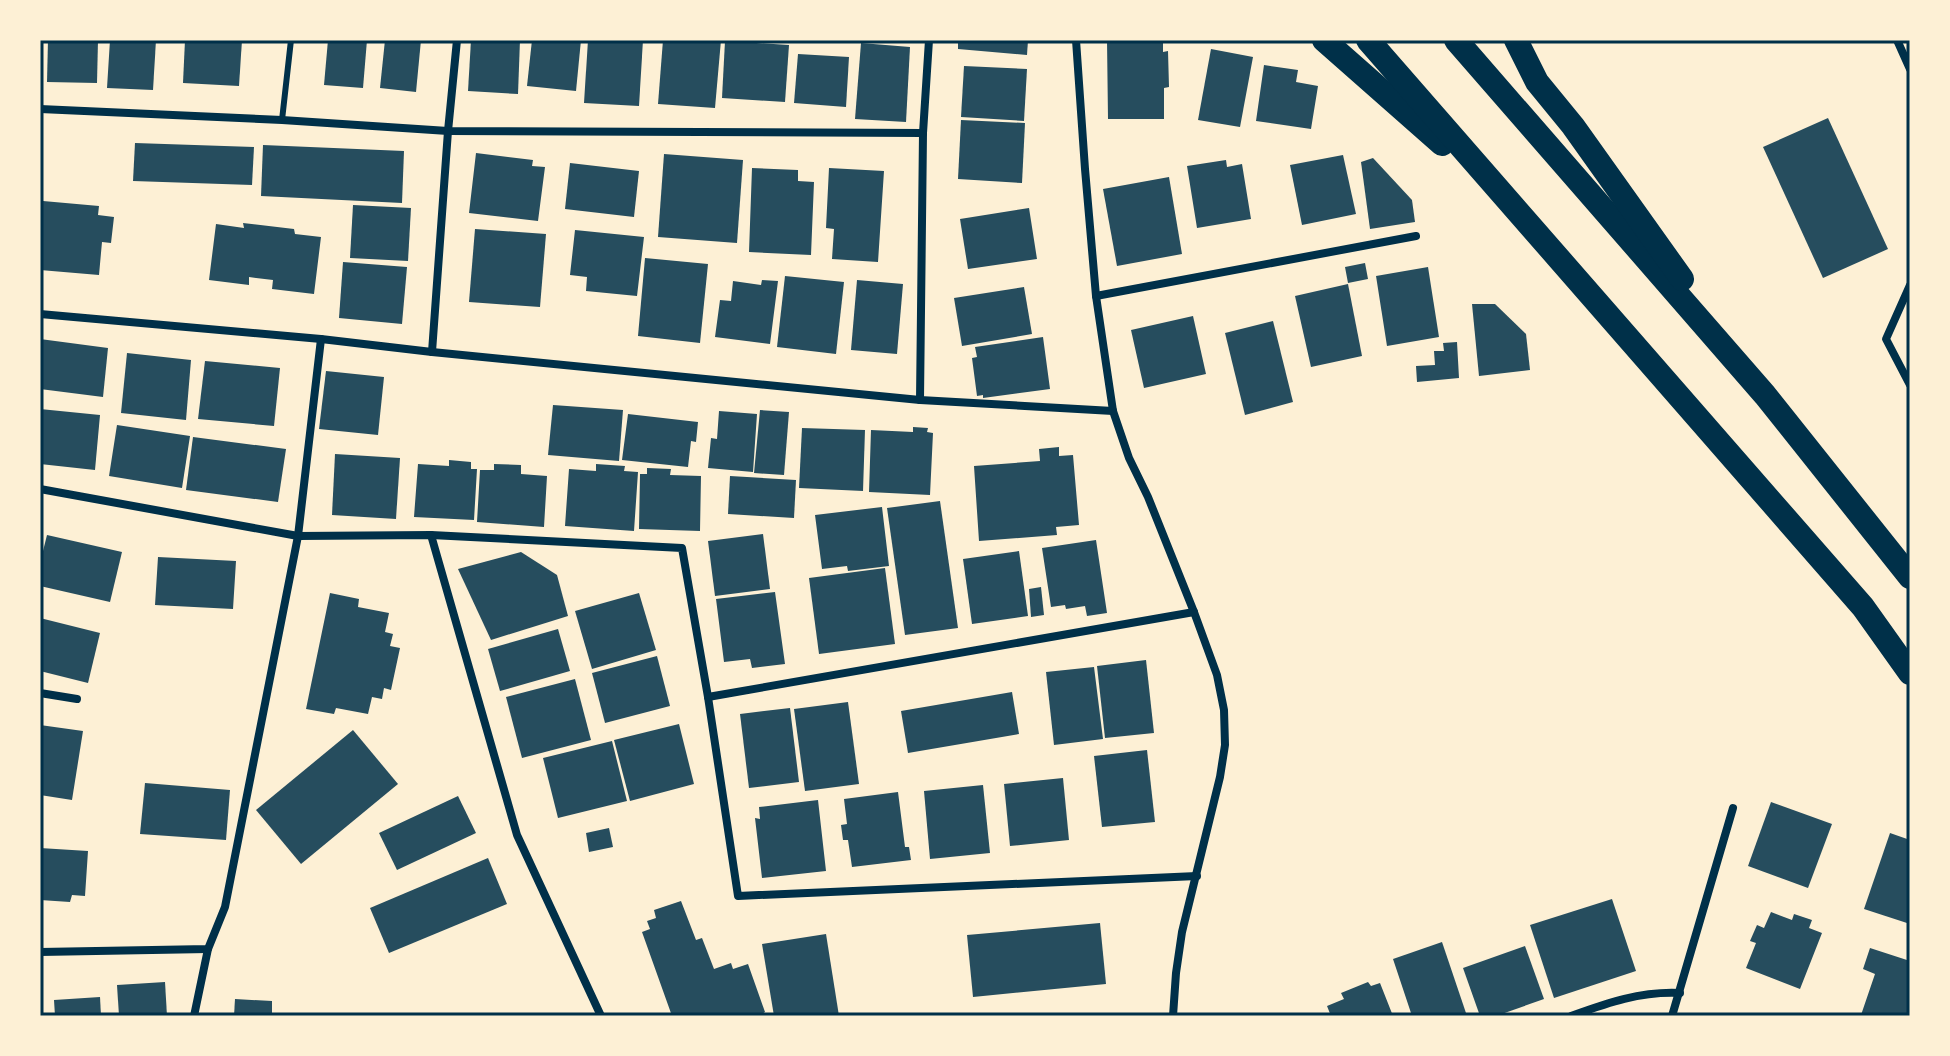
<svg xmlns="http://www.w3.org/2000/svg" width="1950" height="1056" font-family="'Exo 2',sans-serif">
	<rect width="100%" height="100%" fill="#fdf0d5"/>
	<g fill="#264d5e">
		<path d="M48,40H98L97,83L47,82Z"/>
		<path d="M110,40H156L153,90L107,88Z"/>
		<path d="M185,40H242L239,86L183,83Z"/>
		<path d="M328,40H367L363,88L324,85Z"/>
		<path d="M385,40H421L416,92L380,88Z"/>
		<path d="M471,40H520L518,94L468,91Z"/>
		<path d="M532,40H581L576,91L527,86Z"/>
		<path d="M588,40H643L639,106L584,103Z"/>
		<path d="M663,40H721L715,108L658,104Z"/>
		<path d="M958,40H1028L1027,55L958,49Z"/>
		<path d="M1107,40H1163V52L1168,51L1169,87L1164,88V119H1108Z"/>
		<path d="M725,41L789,45L785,102L722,98Z"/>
		<path d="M861,43L910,47L906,122L855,119Z"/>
		<path d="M1211,49L1253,57L1240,127L1198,120Z"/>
		<path d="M798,54L849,57L846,107L794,103Z"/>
		<path d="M1264,65L1298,70L1296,82L1318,86L1311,129L1256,121Z"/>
		<path d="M964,66L1027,69L1024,121L961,117Z"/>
		<path d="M1828,118L1888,249L1823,278L1763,147Z"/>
		<path d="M961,120L1025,123L1022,183L958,179Z"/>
		<path d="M135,143L254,147L252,185L133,181Z"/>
		<path d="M263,145L404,151L402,203L261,196Z"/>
		<path d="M476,153L533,160L532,166L545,167L538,221L469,213Z"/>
		<path d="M664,154L743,160L737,243L658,237Z"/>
		<path d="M1343,155L1356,214L1302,225L1290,165Z"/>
		<path d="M1373,158L1412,200L1415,222L1370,229L1361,162Z"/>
		<path d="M1226,160L1227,167L1242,164L1251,219L1197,228L1187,166Z"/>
		<path d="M570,163L639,171L634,217L565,209Z"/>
		<path d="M752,168L798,170V181L814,182L811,255L749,252Z"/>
		<path d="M829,168L884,171L878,262L832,259L834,229L826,228Z"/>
		<path d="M1169,177L1182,254L1117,266L1103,189Z"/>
		<path d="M43,201L99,206L98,215L114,217L111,243L102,242L99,275L40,270V239Z"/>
		<path d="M353,205L411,208L408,261L350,258Z"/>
		<path d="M1029,208L1037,259L968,269L960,219Z"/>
		<path d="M243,223L294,229L295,234L321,237L314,294L272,289L273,280L249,277V285L209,280L216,224L244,228Z"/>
		<path d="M475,229L546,234L540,307L469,302Z"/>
		<path d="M575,230L644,237L637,296L586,291L587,277L570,275Z"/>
		<path d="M645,258L708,264L700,343L638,336Z"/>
		<path d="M343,262L407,267L402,324L339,318Z"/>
		<path d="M1365,263L1368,279L1348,283L1345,267Z"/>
		<path d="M1428,267L1439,337L1387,346L1376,276Z"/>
		<path d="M785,276L844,282L836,354L777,347Z"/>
		<path d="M762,280L778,281L770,344L715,337L720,300L731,301L733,281L761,285Z"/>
		<path d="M857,280L903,284L897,354L851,350Z"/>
		<path d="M1348,284L1362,356L1311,367L1295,296Z"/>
		<path d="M1024,287L1032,334L962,346L954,298Z"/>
		<path d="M1472,304H1495L1526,334L1530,370L1479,376Z"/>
		<path d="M1193,316L1206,374L1144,388L1131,330Z"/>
		<path d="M1273,321L1293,402L1245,415L1225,333Z"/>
		<path d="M1043,337L1050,389L983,398V395L977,396L972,358L977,357L975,347Z"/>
		<path d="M40,339L108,348L103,397L40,389Z"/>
		<path d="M1457,342L1459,378L1417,382L1416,366L1435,365L1434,351H1444L1443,343Z"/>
		<path d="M127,353L191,360L186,420L121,413Z"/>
		<path d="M205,361L280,368L274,426L198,419Z"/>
		<path d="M326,371L384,377L378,435L319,429Z"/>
		<path d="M553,405L623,410L619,461L548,455Z"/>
		<path d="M40,409L100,415L95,470L40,464Z"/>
		<path d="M760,410L789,412L784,475L754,473Z"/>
		<path d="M719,411L757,414L753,472L708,468L711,438L717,439Z"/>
		<path d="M628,414L698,422L696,442L691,441L688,467L622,460Z"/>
		<path d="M117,425L190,436L182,488L109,476Z"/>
		<path d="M913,427L928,428L927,432L933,433L930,495L869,492L871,430L913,432Z"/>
		<path d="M802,428L865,430L863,491L799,488Z"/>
		<path d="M193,437L286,449L278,502L186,490Z"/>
		<path d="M1059,447V456L1073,455L1079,525L1056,527L1057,535L979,541L974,466L1040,461L1039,449Z"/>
		<path d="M335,454L400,458L396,519L332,515Z"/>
		<path d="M449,460L471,462V469H477L474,520L414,517L418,464L449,466Z"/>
		<path d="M494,464L521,465V474L547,476L544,527L477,522L480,470H494Z"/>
		<path d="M596,464L625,466L624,471L638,472L634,531L565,526L569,469L596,471Z"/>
		<path d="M647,468L671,469L670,475L701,476L700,531L639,529L640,474H647Z"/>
		<path d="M730,476L796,480L794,518L728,514Z"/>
		<path d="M940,501L958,628L905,635L887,508Z"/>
		<path d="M882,507L889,566L848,571L847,566L822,569L815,515Z"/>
		<path d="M763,534L770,589L715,596L708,541Z"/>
		<path d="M47,535L122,552L110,602L40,586V563Z"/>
		<path d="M1096,540L1107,613L1087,616L1085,606L1066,609L1065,605L1051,607L1042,548Z"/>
		<path d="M1019,551L1028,616L972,624L963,559Z"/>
		<path d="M521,552L557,575L568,616L491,640L458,569Z"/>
		<path d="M158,557L236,561L233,609L155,605Z"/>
		<path d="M885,568L895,644L819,654L809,578Z"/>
		<path d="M1041,587L1044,615L1031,617L1029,589Z"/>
		<path d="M775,592L785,664L752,668L750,659L724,662L716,599Z"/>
		<path d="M330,593L359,599L358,607L389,613L385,632L393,634L390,646L400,648L391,690L384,688L382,699L372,697L368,714L336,708L334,714L306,709Z"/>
		<path d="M639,593L656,650L592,669L575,611Z"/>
		<path d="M40,618L100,633L88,683L40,671Z"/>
		<path d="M558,629L570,671L500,691L488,649Z"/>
		<path d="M657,656L670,706L605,723L592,673Z"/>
		<path d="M1146,660L1154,733L1105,738L1097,666Z"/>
		<path d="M1094,667L1103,739L1054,745L1046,672Z"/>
		<path d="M575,679L591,740L522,758L506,697Z"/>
		<path d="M1012,692L1019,734L908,753L901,711Z"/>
		<path d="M848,702L859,784L805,791L794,709Z"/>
		<path d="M790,708L799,782L749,788L740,714Z"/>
		<path d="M679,724L694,784L630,801L614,740Z"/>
		<path d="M40,725L83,731L72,800L40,795Z"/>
		<path d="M353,730L398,784L301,864L256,810Z"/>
		<path d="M612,741L627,801L558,818L543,758Z"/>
		<path d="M1147,750L1155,822L1102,827L1094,756Z"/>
		<path d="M1063,778L1069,840L1010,846L1004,784Z"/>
		<path d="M145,783L230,790L226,840L140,834Z"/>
		<path d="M983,785L990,853L930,859L924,791Z"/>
		<path d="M898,792L905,847H909L911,860L852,867L848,840H843L841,825L847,824L844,799Z"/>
		<path d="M458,796L476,833L397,870L379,833Z"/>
		<path d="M818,800L826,871L762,878L755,818L760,819L759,807Z"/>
		<path d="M1771,802L1832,824L1808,888L1748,866Z"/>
		<path d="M609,828L613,847L589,852L586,833Z"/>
		<path d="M1890,833L1910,840V924L1864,909Z"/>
		<path d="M40,848L88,851L85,896L72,895L70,902L40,900Z"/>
		<path d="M488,858L507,904L389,953L370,908Z"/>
		<path d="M1612,899L1636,971L1554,998L1530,925Z"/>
		<path d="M681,901L696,940L702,938L714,969L731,963L733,969L748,964L765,1012L759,1016H672L642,932L650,929L647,921L656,918L654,910Z"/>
		<path d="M1771,912L1792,920L1794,914L1812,920L1809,928L1822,933L1800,989L1746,968L1756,943L1750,941L1757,925L1764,928Z"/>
		<path d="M1100,923L1106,984L973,997L967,935Z"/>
		<path d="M826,934L839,1016H774L762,944Z"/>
		<path d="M1442,942L1467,1016H1412L1393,959Z"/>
		<path d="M1525,946L1544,999L1496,1016H1480L1463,968Z"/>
		<path d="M1870,948L1910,961V1016L1861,1015L1875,974L1863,969Z"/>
		<path d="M165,982L167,1016H119L117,985Z"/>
		<path d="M1368,982L1371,986L1380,983L1393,1016H1331L1327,1006L1344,999L1341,993Z"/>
		<path d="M100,997L101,1016H55L54,1000Z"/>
		<path d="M235,999L272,1001V1016H234Z"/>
	</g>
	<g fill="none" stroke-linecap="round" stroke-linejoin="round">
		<path stroke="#003049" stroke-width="6" d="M282,120L291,40"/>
		<g stroke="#003049" stroke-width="8">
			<path d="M1076,40L1085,169L1096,296L1113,411L1129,458L1148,497L1194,612L1217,675L1224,710L1225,745L1220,777L1182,932L1176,973L1173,1016"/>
			<path d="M1897,40L1910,69"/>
			<path d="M40,109L282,120L448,131L923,133L920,400"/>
			<path d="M923,133L929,40"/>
			<path d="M1910,285L1886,339L1910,385"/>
			<path d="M1096,296L1416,236"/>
			<path d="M40,314L321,339L432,352L920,400L1113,411"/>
			<path d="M432,352L448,131L457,40"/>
			<path d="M40,489L298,536L431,535L682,548L708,697L738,896L1197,876"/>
			<path d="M431,535L517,835L601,1016"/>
			<path d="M40,693L77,699"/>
			<path d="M708,697L1194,612"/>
			<path d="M40,952L208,949L225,907L298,536L321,339"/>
			<path d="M194,1016L208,949"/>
			<path d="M1571,1016C1607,1003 1641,991 1680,993"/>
			<path d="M1672,1016L1733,808"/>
		</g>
		<g stroke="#003049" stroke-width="24">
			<path d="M1324,40L1442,144"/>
			<path d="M1368,40L1863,607L1910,673"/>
			<path d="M1456,40L1765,395L1910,577"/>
			<path d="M1516,40L1537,82L1573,126L1682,279"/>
		</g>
	</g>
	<rect width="1950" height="1056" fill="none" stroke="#fdf0d5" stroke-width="84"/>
	<rect x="42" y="42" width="1866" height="972" fill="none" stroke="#003049" stroke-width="3"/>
</svg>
